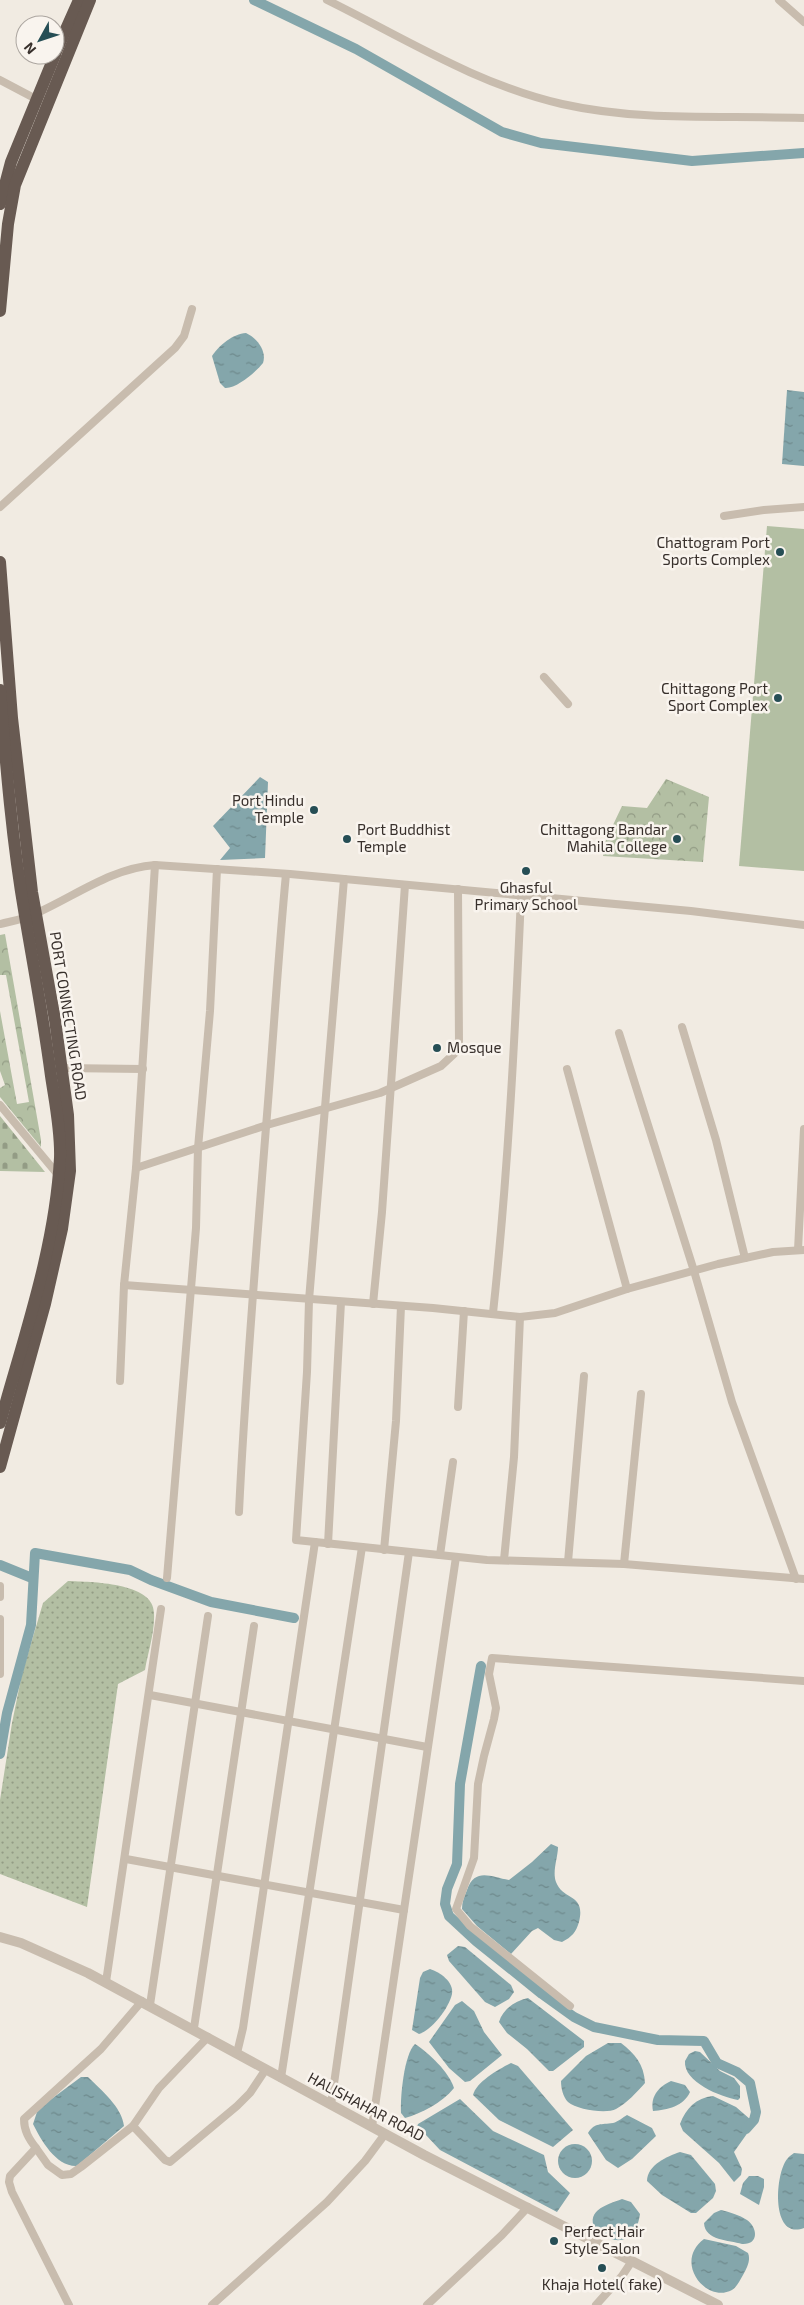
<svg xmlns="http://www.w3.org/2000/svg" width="804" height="2305" font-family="'Exo 2',sans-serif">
	<defs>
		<pattern id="grass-dots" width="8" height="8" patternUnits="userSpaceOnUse" patternTransform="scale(1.25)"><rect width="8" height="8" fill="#b3bfa3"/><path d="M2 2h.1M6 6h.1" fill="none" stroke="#939c85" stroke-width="1.8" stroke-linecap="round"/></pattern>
		<pattern id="forest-crowns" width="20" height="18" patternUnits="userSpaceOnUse" patternTransform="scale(1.25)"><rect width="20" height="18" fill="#b3bfa3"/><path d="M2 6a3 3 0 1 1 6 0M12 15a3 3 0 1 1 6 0" fill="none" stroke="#939c85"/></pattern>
		<pattern id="cemetery-stones" width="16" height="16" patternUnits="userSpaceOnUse" patternTransform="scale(1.25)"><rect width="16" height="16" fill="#b3bfa3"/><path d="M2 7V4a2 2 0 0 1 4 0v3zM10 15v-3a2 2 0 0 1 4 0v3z" fill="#939c85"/></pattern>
		<pattern id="water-ripples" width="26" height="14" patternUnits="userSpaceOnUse" patternTransform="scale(1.25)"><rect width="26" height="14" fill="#84a6ab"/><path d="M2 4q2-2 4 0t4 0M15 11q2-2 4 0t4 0" fill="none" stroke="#6d888b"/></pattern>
	</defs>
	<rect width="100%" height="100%" fill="#f1ebe2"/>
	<path fill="url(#grass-dots)" d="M68,1581C90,1582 154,1582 154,1613C155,1632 148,1652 145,1670L118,1684L87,1907L0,1874V1800L12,1723L22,1674L43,1603Z"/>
	<g fill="url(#forest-crowns)">
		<path d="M666,779L709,797L703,862L603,856L604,844L622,806L647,808Z"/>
		<path d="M5,934L41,1140V1147L0,1097V1088L5,1085L0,1071V1011L17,1104L29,1102L6,975H0V935Z"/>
	</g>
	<path fill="url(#cemetery-stones)" d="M0,1116L45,1172L0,1171Z"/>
	<path fill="#b3bfa3" d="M767,526L804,529V871L739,866Z"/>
	<g fill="url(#water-ripples)">
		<path d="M246,333C257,338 267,351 263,363C256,372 236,389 225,388L220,383L212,356C219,345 233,334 246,333Z"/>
		<path d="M787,390L804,392V466L782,464Z"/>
		<path d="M260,777L268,782L265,858L220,860L230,848L213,826Z"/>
		<path d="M551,1844L558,1847C558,1857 552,1872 556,1882C563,1901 586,1893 579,1922C576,1932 572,1937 562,1942L554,1940L538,1928L532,1931L511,1954L477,1926L462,1909C462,1902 464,1897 467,1890C475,1867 491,1877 509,1880L532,1862Z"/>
		<path d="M458,1946L465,1947L511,1985L514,1992L509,1999L495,2007L485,2002L449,1961L447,1955Z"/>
		<path d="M430,1969C440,1972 454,1982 452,1994C449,2008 432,2030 419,2034L412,2030L420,1978L423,1972Z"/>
		<path d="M528,1998L584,2041V2047L553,2071H549L527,2049L507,2033L499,2022C503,2009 515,2001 528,1998Z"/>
		<path d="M462,2001L474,2011L484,2032L502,2055L470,2081L465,2082L449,2068L429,2042L455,2005Z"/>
		<path d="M608,2043H621C635,2054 644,2064 645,2083C637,2092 627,2103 616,2109C607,2114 577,2110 568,2102C563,2097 561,2088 561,2081L586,2056Z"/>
		<path d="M415,2044C429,2053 449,2072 454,2088C442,2103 422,2113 405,2118L401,2113C400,2098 404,2054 415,2044Z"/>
		<path d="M695,2051L700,2052L720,2071L734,2078L740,2086V2098L738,2100C721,2097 683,2082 685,2061L689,2054Z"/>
		<path d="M511,2063L518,2066L573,2130L553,2147L499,2120L473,2095C476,2082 499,2069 511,2063Z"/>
		<path d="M81,2077H88C101,2090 122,2107 124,2126L77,2166C56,2167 41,2140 33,2124L38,2109Z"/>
		<path d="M671,2081L685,2085L690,2092C684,2106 667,2110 653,2111C650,2097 658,2087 671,2081Z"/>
		<path d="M713,2096L736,2107L751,2120V2128L734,2152L742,2169L741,2175L734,2182L719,2163L683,2131L680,2124C686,2108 696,2098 713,2096Z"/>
		<path d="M460,2099L493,2131L544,2155L548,2172L570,2193L557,2212L440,2150L425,2134L416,2129L418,2124Z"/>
		<path d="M627,2115L652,2128L656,2136L632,2159L618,2168L606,2160L588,2133C595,2122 601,2125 613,2123C618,2122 623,2117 627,2115Z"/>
		<circle cx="575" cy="2161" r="17"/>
		<path d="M680,2152L691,2155L715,2184L716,2191L713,2198L696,2213H691L662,2195L647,2181C647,2165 668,2156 680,2152Z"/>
		<path d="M794,2153L804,2154V2228C770,2241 775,2171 788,2158C789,2156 792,2155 794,2153Z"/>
		<path d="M749,2176H758L764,2179V2187L759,2205L740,2194L743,2183Z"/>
		<path d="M622,2199L631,2202L640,2214C636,2241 621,2246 598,2234C582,2211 606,2205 622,2199Z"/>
		<path d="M721,2210C730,2212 739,2215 747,2220C758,2228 759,2245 742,2244C729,2240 705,2241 704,2223L714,2213Z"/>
		<path d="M704,2239L736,2246L748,2253C751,2260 747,2268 743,2275C740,2280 737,2287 732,2290C706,2304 673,2262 704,2239Z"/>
	</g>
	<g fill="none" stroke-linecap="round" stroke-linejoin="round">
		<g stroke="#84a6ab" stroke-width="10">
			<path d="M254,0L356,49L502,132L541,143L692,161L804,153"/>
			<path d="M0,1565L32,1578"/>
			<path d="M481,1666L460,1784L457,1864L447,1889L445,1904L449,1916L476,1941L542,1994L574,2017L594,2027L658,2040L704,2041L717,2063L737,2072L750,2083L756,2112L754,2120L746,2129"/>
			<path d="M0,1754L7,1713L31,1625L35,1553L130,1570L151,1580L211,1602L294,1618"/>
		</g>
		<g stroke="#c8bcae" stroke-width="8">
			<path d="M327,0C404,38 478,85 562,104C642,122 723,115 804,118"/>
			<path d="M779,0L804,22"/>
			<path d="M0,80L36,99"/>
			<path d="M0,507L175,348L184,336L192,309"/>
			<path d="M724,516L764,510L804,507"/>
			<path d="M544,677L568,704"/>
			<path d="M344,879L309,1300L307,1372L296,1540L487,1560L624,1564L804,1579"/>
			<path d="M0,924C12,921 26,919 37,913C75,896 112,868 155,865L290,874L691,911L804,925"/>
			<path d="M682,1027L716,1140L745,1258"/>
			<path d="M619,1033L694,1271L732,1402L796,1579"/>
			<path d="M61,1068L143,1069"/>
			<path d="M567,1069L627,1289"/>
			<path d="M0,1105L59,1176"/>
			<path d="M136,1168L267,1125L380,1093L441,1066L456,1052L459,1044L458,889"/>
			<path d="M798,1250L804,1129"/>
			<path d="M124,1285L433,1308L520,1317L555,1313L627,1289L718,1264L773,1252L804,1250"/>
			<path d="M373,1304L382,1212L405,885"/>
			<path d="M493,1313C508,1174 515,1036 521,896"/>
			<path d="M120,1381L124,1285L136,1168L155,865"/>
			<path d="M458,1407L464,1311"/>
			<path d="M239,1512C245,1384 256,1255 266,1127C273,1043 278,958 286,874"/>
			<path d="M328,1544L341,1302"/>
			<path d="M384,1550L396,1421L401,1306"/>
			<path d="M440,1555L453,1462"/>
			<path d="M504,1560L514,1457L520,1317"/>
			<path d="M568,1562L584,1376"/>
			<path d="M624,1564L641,1394"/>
			<path d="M167,1578L196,1228L198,1148L210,1011L217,869"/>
			<path d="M0,1586V1597"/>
			<path d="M0,1619V1674"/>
			<path d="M150,1695L427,1747"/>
			<path d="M126,1859L404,1910"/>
			<path d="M106,1982L161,1609"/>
			<path d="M150,2005L208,1616"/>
			<path d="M570,2006L470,1926L456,1909L474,1858L478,1784L484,1756L494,1719L496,1708L489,1674L492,1658L804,1681"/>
			<path d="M194,2028L254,1626"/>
			<path d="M237,2053L243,2028L315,1542"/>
			<path d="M281,2078L362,1547"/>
			<path d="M331,2105L409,1552"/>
			<path d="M133,2126L165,2160L170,2162L237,2106L250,2093L266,2069"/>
			<path d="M372,2127L456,1557"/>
			<path d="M36,2148L48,2165L62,2175L71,2174L81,2167L133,2126L159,2088L208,2037"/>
			<path d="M69,2305L12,2192L9,2182L10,2176L36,2148C29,2139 24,2131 24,2119L101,2049L142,2001"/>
			<path d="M212,2305L327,2202L365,2161L385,2134"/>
			<path d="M427,2305L502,2235L528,2207"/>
			<path d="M596,2305L622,2276L632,2261"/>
		</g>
		<path stroke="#c8bcae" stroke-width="10" d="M0,1937L21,1943L88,1973L424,2155L718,2305"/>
		<g stroke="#685a52" stroke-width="12">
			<path d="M55,54L79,0"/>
			<path d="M0,204L11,162L55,55"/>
			<path d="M0,311L8,224L15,185L90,0"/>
			<path d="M0,562L12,718L32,892L55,1020L68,1115L70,1171L62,1229L45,1304L0,1467"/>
			<path d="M0,690C6,766 12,841 25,916C34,969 44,1022 51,1076C55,1103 61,1131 60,1158C55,1249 24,1336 0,1423"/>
		</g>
	</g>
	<g fill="#264e55" stroke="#f9f4ee" stroke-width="2">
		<circle cx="780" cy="552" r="5"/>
		<circle cx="778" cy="698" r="5"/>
		<circle cx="314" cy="810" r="5"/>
		<circle cx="347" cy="839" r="5"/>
		<circle cx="677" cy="839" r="5"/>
		<circle cx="526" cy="871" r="5"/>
		<circle cx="437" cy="1048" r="5"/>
		<circle cx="554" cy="2241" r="5"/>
		<circle cx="602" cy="2268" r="5"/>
	</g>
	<g text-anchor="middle" stroke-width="5" stroke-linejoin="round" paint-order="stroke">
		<g font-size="15" fill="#38302c" stroke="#f9f4ee" text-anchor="end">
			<text x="770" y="548">Chattogram Port<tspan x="770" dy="17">Sports Complex</tspan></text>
			<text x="768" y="694">Chittagong Port<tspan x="768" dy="17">Sport Complex</tspan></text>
			<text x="304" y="806">Port Hindu<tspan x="304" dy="17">Temple</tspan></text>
			<text x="357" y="835" text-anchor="start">Port Buddhist<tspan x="357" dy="17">Temple</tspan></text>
			<text x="667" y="835">Chittagong Bandar<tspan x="667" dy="17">Mahila College</tspan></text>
			<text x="526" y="893" text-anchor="middle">Ghasful<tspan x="526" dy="17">Primary School</tspan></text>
			<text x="447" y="1053" text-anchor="start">Mosque</text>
			<text x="564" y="2237" text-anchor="start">Perfect Hair<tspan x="564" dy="17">Style Salon</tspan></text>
			<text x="602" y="2290" text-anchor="middle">Khaja Hotel( fake)</text>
		</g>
		<g font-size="15" fill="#38302c" stroke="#f9f4ee">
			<text transform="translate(68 1016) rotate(81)" y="5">PORT CONNECTING ROAD</text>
			<text transform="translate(366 2107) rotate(28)" y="5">HALISHAHAR ROAD</text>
		</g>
	</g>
	<g transform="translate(40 40) rotate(230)"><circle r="24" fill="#f9f4ee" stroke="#aca6a0"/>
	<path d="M0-4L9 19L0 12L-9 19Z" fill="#264e55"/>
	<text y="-8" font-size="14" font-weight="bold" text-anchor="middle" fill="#38302c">N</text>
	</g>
</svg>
